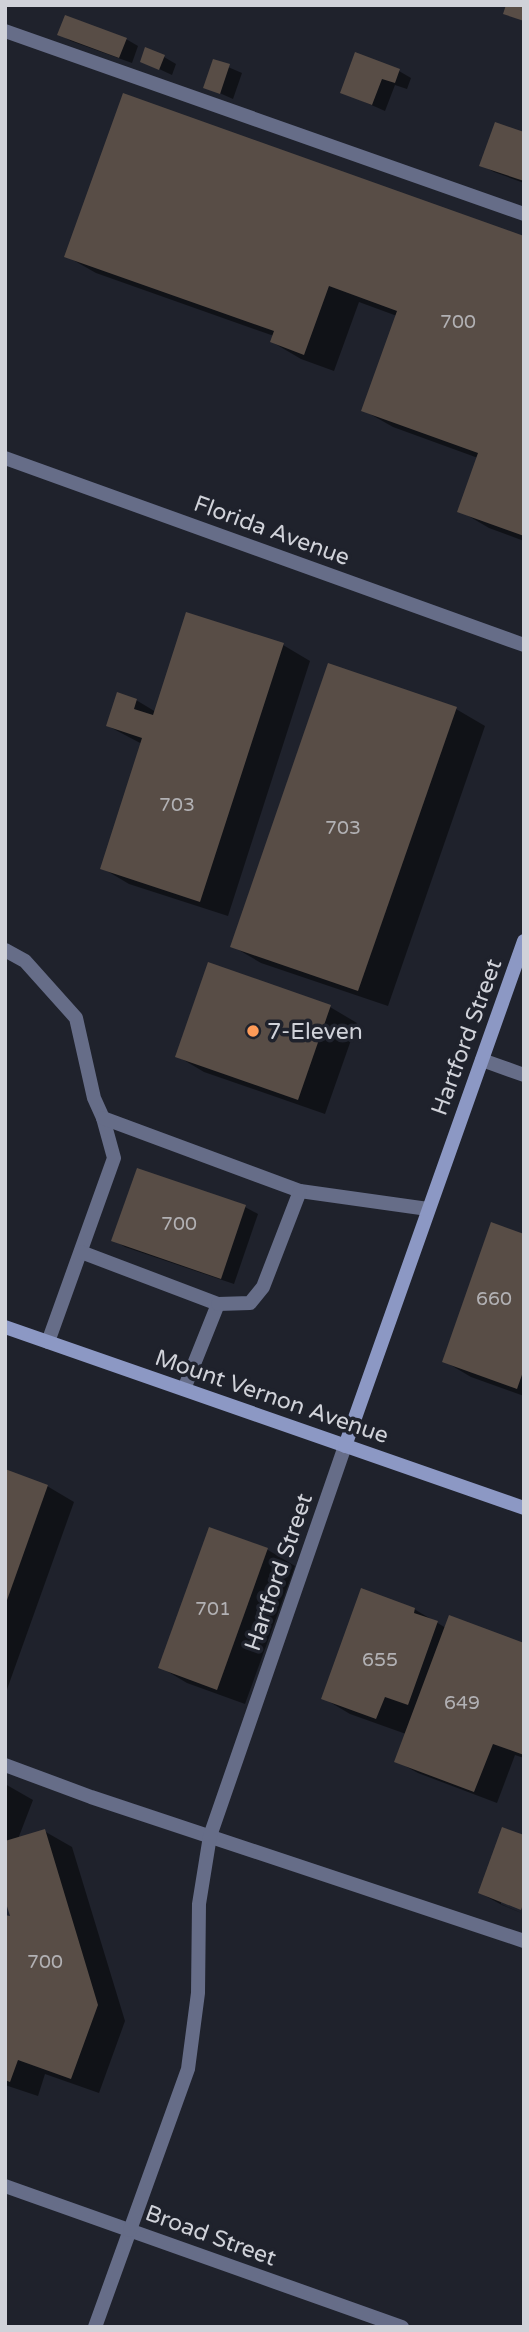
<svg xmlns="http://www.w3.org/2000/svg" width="529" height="2332" font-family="'Varela Round',sans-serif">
	<rect width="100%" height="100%" fill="#1f222c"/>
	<g fill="#0007">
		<path d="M59,34L126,39L138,46L132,63L71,41Z"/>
		<path d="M164,57L176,64L172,75L142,61Z"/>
		<path d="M214,61L242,73L233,99L206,87Z"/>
		<path d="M399,71L411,78L407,89L395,85L385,111L342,92Z"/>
		<path d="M524,133V183L494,172L481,165Z"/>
		<path d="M524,237V541L489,528L460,511L478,458L393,427L363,410L397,316L359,302L334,371L301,359L272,342L274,336L96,273L66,256Z"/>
		<path d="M283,645L310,661L228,916L129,884L102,868L142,744L108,726L136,700L156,712Z"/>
		<path d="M456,709L485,726L388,1006L261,963L232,946Z"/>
		<path d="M330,1007L357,1023L325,1114L204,1072L177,1056Z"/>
		<path d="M245,1207L258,1214L234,1284L125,1247L113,1240Z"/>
		<path d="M524,1236V1396L471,1377L444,1361Z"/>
		<path d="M5,1471L47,1486L74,1502L5,1695Z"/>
		<path d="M210,1529L268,1550L295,1566L245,1704L187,1683L160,1667Z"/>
		<path d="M414,1609L446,1628L524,1645V1758L515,1755L497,1803L418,1773L396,1761L406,1734L350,1714L323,1698Z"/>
		<path d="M5,1784L33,1800L18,1839L44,1831L72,1847L125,2021L99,2093L45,2074L38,2096L5,2085V1917L13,1919L5,1895Z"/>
		<path d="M524,1837V1909L501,1900V1904L524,1914L502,1905L480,1893Z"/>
	</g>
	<g fill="#584d46">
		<path d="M506,5H524V21L503,14Z"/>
		<path d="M65,15L127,38L119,58L57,35Z"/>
		<path d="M145,47L165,55L159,70L140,62Z"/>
		<path d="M355,52L400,69L395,83L382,79L372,105L340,93Z"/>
		<path d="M213,59L230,64L220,94L203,88Z"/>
		<path d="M123,93L524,236V536L457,512L478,453L361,411L397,311L329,286L304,355L270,342L274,331L64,257Z"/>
		<path d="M495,122L524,132V181L479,166Z"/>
		<path d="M186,612L284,643L200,902L100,869L142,738L106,726L117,692L137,699L134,709L153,715Z"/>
		<path d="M328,663L457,707L358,991L230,947Z"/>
		<path d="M208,962L331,1005L298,1100L175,1057Z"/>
		<path d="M137,1168L246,1205L221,1279L111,1241Z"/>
		<path d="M491,1222L524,1234V1369L517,1389L442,1362Z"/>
		<path d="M5,1469L48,1485L6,1603H5Z"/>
		<path d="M209,1527L268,1548L217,1690L158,1668Z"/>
		<path d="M361,1588L415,1608L414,1613L438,1621L408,1705L385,1697L376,1719L321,1699Z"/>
		<path d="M449,1615L524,1643V1755L493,1744L474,1792L394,1762Z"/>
		<path d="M502,1827L524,1835V1902L521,1910L478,1893Z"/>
		<path d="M45,1829L98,2005L71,2079L18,2060L10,2082L5,2080V1915L10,1916L5,1900V1841Z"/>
	</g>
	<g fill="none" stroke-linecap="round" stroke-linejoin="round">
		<g stroke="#666d88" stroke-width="14">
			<path d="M5,31L524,214"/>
			<path d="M5,950L25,961L76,1018L94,1098L103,1118L114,1158L48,1342"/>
			<path d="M482,1060L524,1075"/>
			<path d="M103,1118L300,1191L428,1209"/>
			<path d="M81,1252L218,1304L184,1389"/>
			<path d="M218,1304L250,1303L263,1287L300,1191"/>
			<path d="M5,1765L91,1797L524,1941"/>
			<path d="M95,2327L130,2230"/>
		</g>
		<g stroke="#666d88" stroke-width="14">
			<path d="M5,458L524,645"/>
			<path d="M5,2186L402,2327"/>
			<path d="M130,2230L188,2069L198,1993L199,1904L210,1836L345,1446"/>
		</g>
		<g stroke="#8c98c4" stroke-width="14">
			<path d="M5,1327L524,1508"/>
			<path d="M345,1446L524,941"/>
		</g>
	</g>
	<circle fill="#fe9b58" stroke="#1f222c" stroke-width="2.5" cx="253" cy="1031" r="7"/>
	<g text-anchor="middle" stroke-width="7" stroke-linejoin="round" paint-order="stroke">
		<g font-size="19" fill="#b2b1b4">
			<text x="458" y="328">700</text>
			<text x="177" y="811">703</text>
			<text x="343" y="834">703</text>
			<text x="179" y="1230">700</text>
			<text x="494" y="1305">660</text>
			<text x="213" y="1615">701</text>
			<text x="380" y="1666">655</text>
			<text x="462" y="1709">649</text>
			<text x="45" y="1968">700</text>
		</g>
		<g font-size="23" fill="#d0d2d9" stroke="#1f222c">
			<text transform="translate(272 530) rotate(20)" y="8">Florida Avenue</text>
			<text transform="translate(466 1037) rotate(-70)" y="8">Hartford Street</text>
			<text transform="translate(272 1396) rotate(19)" y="8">Mount Vernon Avenue</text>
			<text transform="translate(278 1572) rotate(-71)" y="8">Hartford Street</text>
			<text transform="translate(211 2235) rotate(20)" y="8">Broad Street</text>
		</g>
		<g font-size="23" fill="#d0d2d9" stroke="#1f222c" text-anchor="start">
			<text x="267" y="1039">7-Eleven</text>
		</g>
	</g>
	<rect width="529" height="2332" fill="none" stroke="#d0d2d9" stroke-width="14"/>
</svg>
